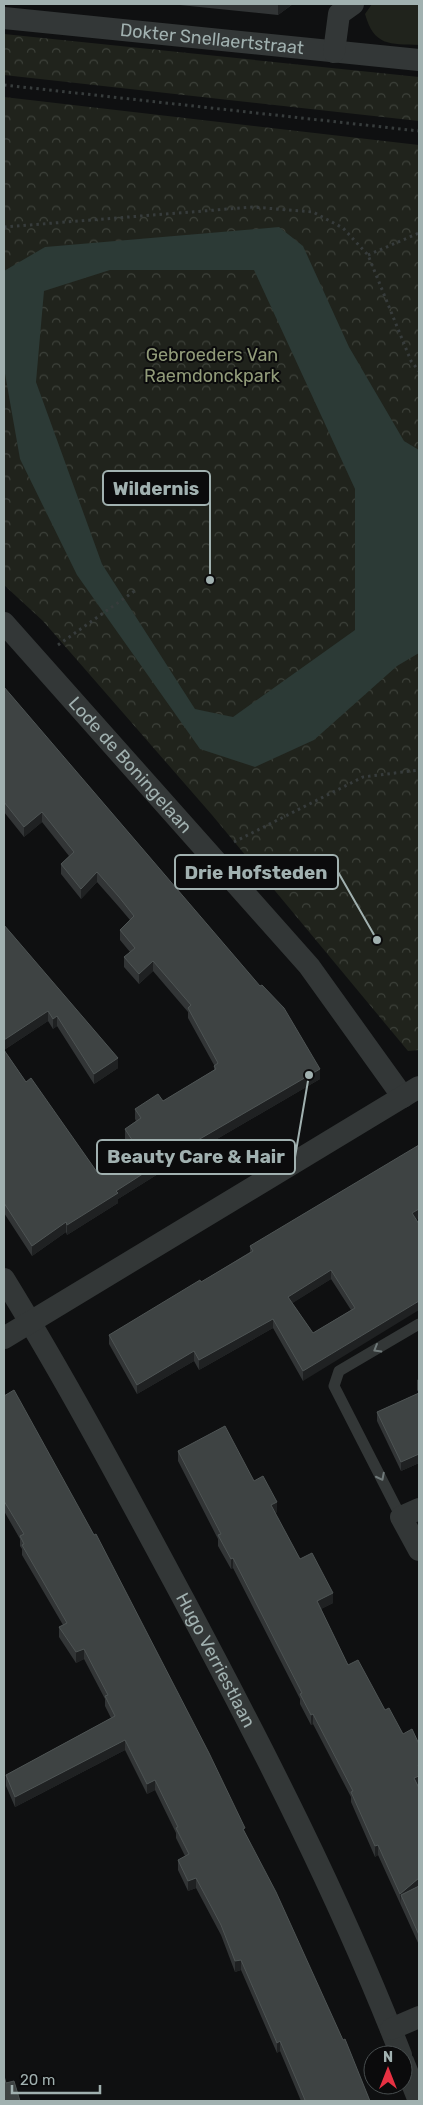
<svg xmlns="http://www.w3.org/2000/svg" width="423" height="2105" font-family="Rubik,sans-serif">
	<defs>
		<pattern id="forest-crowns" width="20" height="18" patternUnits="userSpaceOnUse" patternTransform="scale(1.25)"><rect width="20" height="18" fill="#20231c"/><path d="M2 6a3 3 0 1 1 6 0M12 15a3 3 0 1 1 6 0" fill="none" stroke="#3d413a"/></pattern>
	</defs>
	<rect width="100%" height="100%" fill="#0f1011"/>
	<path fill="#20231c" d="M372,4H419V45C389,44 374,46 365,14Z"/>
	<g fill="url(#forest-crowns)">
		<path d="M4,34L419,77V121L4,75Z"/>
		<path d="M4,97L419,145V1050L408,1051L212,815L43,621L4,585Z"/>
	</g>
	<path fill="#2c3a36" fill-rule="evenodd" d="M279,227L303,246L349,347L404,441L419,450V653L397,666L314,740L255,767L200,749L77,575L20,459L4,368V271L45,247ZM110,270H254L355,489V630L233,717L195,709L102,564L36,382L44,291Z"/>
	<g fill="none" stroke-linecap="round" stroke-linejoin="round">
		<g stroke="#373c3c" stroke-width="3" stroke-dasharray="2.5 4" stroke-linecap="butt">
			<path d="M4,85L419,131"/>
			<path d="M4,227L253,207L313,212L343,228L368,255L411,361L419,371"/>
			<path d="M368,255L419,233"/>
			<path d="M58,645L136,590"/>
			<path d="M234,842L363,777L419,770"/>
		</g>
		<path stroke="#333737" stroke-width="11" d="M401,1517L334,1386L339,1371L419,1324"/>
		<g stroke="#333737" stroke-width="22">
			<path id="s1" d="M4,18L419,60"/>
			<path d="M334,52L339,14L353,4"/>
			<path id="s2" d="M4,623L309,966L403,1097"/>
			<path id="s3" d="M4,1279C68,1383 126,1492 184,1600C263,1748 340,1898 401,2055"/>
			<path d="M4,1338L419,1087"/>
			<path d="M419,1509L401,1517L419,1550"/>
			<path d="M391,2029L419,2017"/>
			<path d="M403,2061L419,2101"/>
		</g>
	</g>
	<g fill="#323536" fill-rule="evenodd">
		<path d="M170,4H293L278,15Z"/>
		<path d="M4,687L320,1079L174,1164L118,1199V1203L67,1235L66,1232L32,1256L4,1213V925L118,1068L94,1084L57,1026L53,1029L48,1021L4,1050L26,1082L97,1172L132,1149L125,1139V1129L136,1121L135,1119V1109L163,1101L214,1070V1065L188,1018V1012L153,971L139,984L124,967V957L130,952L120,940V930L130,920L119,907L97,882L81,899L61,874V864L69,856L42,822L24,837L4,812Z"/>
		<path d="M419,1218L416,1220L303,1381L273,1328L199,1370L194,1361L137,1394L109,1344V1335L201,1282L250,1252V1246ZM331,1279L351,1310L313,1333L292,1303Z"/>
		<path d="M419,1379V1393L417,1390V1380Z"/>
		<path d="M419,1393V1463L401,1471L377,1421V1412Z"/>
		<path d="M4,1396L245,1833L370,2101H301L280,2051L277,2053L241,1970L235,1972L221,1935L196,1888L188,1891L178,1870V1860L185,1856L176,1838V1833L155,1790L147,1794L125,1750L15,1807L6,1786V1775L111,1718L105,1706V1699L84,1659L76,1663L59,1637V1627L63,1625L22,1555V1549L20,1546V1539L4,1511Z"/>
		<path d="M178,1451L254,1481L277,1512L275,1513L300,1559L333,1603L321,1609L348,1665L419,1788V1945L378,1855L375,1857L351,1802V1797L313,1724L311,1725L300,1704V1699L233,1568L231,1569L218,1546V1539L178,1461Z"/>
	</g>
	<g fill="#1f2122">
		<path d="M278,4H293L278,15Z"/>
		<path d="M42,812V822L24,837V827Z"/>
		<path d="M97,872V882L81,899V889Z"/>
		<path d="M153,961V971L139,984V974Z"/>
		<path d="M48,1011V1021L4,1050V1040Z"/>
		<path d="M57,1016V1026L53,1029V1019Z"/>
		<path d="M118,1058V1068L94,1084V1074Z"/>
		<path d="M320,1069V1079L174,1164L118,1199V1203L67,1235V1225L116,1191L174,1154Z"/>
		<path d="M419,1209V1218L412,1222V1213Z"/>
		<path d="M66,1222V1232L32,1256V1246Z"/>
		<path d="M331,1270V1279L288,1306V1297Z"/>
		<path d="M419,1301V1310L303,1381V1371Z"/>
		<path d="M273,1319V1328L199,1370V1360Z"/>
		<path d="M194,1351V1361L137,1394V1385Z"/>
		<path d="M419,1454V1463L401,1471V1462Z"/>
		<path d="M277,1502V1512L271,1515V1505Z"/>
		<path d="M233,1558V1568L231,1569V1559Z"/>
		<path d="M333,1593V1603L317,1611V1601Z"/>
		<path d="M84,1649V1659L76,1663V1652Z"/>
		<path d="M313,1714V1724L311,1725V1715Z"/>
		<path d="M125,1740V1750L15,1807V1797Z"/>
		<path d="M419,1776V1786L414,1788V1778Z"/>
		<path d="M155,1780V1790L147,1794V1784Z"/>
		<path d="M378,1845V1855L375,1857V1846Z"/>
		<path d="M196,1878V1888L188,1891V1881Z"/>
		<path d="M419,1878V1888L401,1895L400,1904V1894Z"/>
		<path d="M241,1960V1970L235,1972V1961Z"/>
		<path d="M280,2041V2051L277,2053V2043Z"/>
	</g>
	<g fill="#3e4343" stroke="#4e5454" fill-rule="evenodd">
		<path d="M4,687L260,986L262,985L284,1008L320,1069L174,1154L116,1191L118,1193L67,1225L66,1222L32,1246L4,1203V1050L26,1082L31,1078L97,1172L136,1146L125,1129L141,1118L135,1109L158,1094L163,1101L216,1069L214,1066L218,1063L188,1008L191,1005L153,961L139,974L124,957L135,948L120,930L134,916L119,897L97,872L81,889L61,864L74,852L42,812L24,827L4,802V778L5,777L4,776Z"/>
		<path d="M4,925L118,1058L94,1074L57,1016L53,1019L48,1011L4,1040Z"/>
		<path d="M419,1145V1209L412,1213L419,1224V1301L303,1371L273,1319L199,1360L194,1351L137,1385L109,1335L200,1280L201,1282L253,1251L250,1246ZM331,1270L355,1308L313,1333L288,1297Z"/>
		<path d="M14,1390L94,1535L96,1534L209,1753L245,1828L243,1829L276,1892L343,2040L345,2039L370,2101H303L305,2100L280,2041L277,2043L241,1960L235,1961L221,1925L196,1878L188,1881L178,1860L189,1854L176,1828L178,1827L155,1780L147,1784L125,1740L15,1797L6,1775L115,1716L105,1696L108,1695L84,1649L76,1652L59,1627L67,1623L22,1545L24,1544L20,1536L24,1534L4,1501V1396Z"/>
		<path d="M419,1393V1454L401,1462L377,1412Z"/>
		<path d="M225,1426L254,1481L263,1476L277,1502L271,1505L300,1559L312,1553L333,1593L317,1601L348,1665L358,1660L385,1710L389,1708L403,1734L412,1729L419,1744V1765H418L419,1767V1776L414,1778L419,1788V1878L400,1894L378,1845L375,1846L351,1792L353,1791L313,1714L311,1715L300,1694L302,1693L233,1558L231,1559L218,1535L221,1534L178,1451Z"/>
		<path d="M419,1886V1935L401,1895Z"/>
		<path d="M4,2076L6,2083L14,2081L20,2101H4Z"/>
	</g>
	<defs><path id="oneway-chevron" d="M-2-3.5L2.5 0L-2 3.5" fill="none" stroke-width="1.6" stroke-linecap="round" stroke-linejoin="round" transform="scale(1.25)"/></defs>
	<g stroke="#707a7a">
		<use href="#oneway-chevron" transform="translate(377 1349) rotate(150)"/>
		<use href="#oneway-chevron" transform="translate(381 1477) rotate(63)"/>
	</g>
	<g text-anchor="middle" stroke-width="4" stroke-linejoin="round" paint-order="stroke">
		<g font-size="18" fill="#a1b1b0" stroke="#0b0b0c">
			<text dy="6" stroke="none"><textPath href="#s1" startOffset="209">Dokter Snellaertstraat</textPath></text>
			<text dy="6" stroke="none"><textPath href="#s2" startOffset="190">Lode de Boningelaan</textPath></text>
			<text dy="6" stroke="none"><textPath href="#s3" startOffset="436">Hugo Verriestlaan</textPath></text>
		</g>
		<g font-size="18" fill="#919b79" stroke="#0b0b0c">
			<text x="212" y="361">Gebroeders Van<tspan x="212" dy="21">Raemdonckpark</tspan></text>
		</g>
	</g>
	<path fill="none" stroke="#a1b1b0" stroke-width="2" d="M210 580L210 488M377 940L338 872M309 1075L295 1157"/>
	<g fill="#a1b1b0" stroke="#0b0b0c" stroke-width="2">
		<circle cx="210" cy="580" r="5"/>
		<circle cx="377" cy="940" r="5"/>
		<circle cx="309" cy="1075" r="5"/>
	</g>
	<g fill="#0b0b0c" stroke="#a1b1b0" stroke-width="2">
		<rect x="103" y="471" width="107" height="34" rx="5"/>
		<rect x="175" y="855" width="163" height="34" rx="5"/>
		<rect x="97" y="1140" width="198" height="34" rx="5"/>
	</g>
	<g font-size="19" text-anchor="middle" font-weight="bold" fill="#a1b1b0">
		<text x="156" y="495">Wildernis</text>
		<text x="256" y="879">Drie Hofsteden</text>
		<text x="196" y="1163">Beauty Care &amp; Hair</text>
	</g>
	<rect width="423" height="2105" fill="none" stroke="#a1b1b0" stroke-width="10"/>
	<g transform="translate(388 2070)"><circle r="24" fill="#0b0b0c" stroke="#474d4e"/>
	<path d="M0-4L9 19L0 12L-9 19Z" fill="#e73142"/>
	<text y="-8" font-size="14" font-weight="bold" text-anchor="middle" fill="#a1b1b0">N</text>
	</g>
	<path d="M12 2085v8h88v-8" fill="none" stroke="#a1b1b0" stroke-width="2.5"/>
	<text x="20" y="2085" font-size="15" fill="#a1b1b0" stroke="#0b0b0c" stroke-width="4" paint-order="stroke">20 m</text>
</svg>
